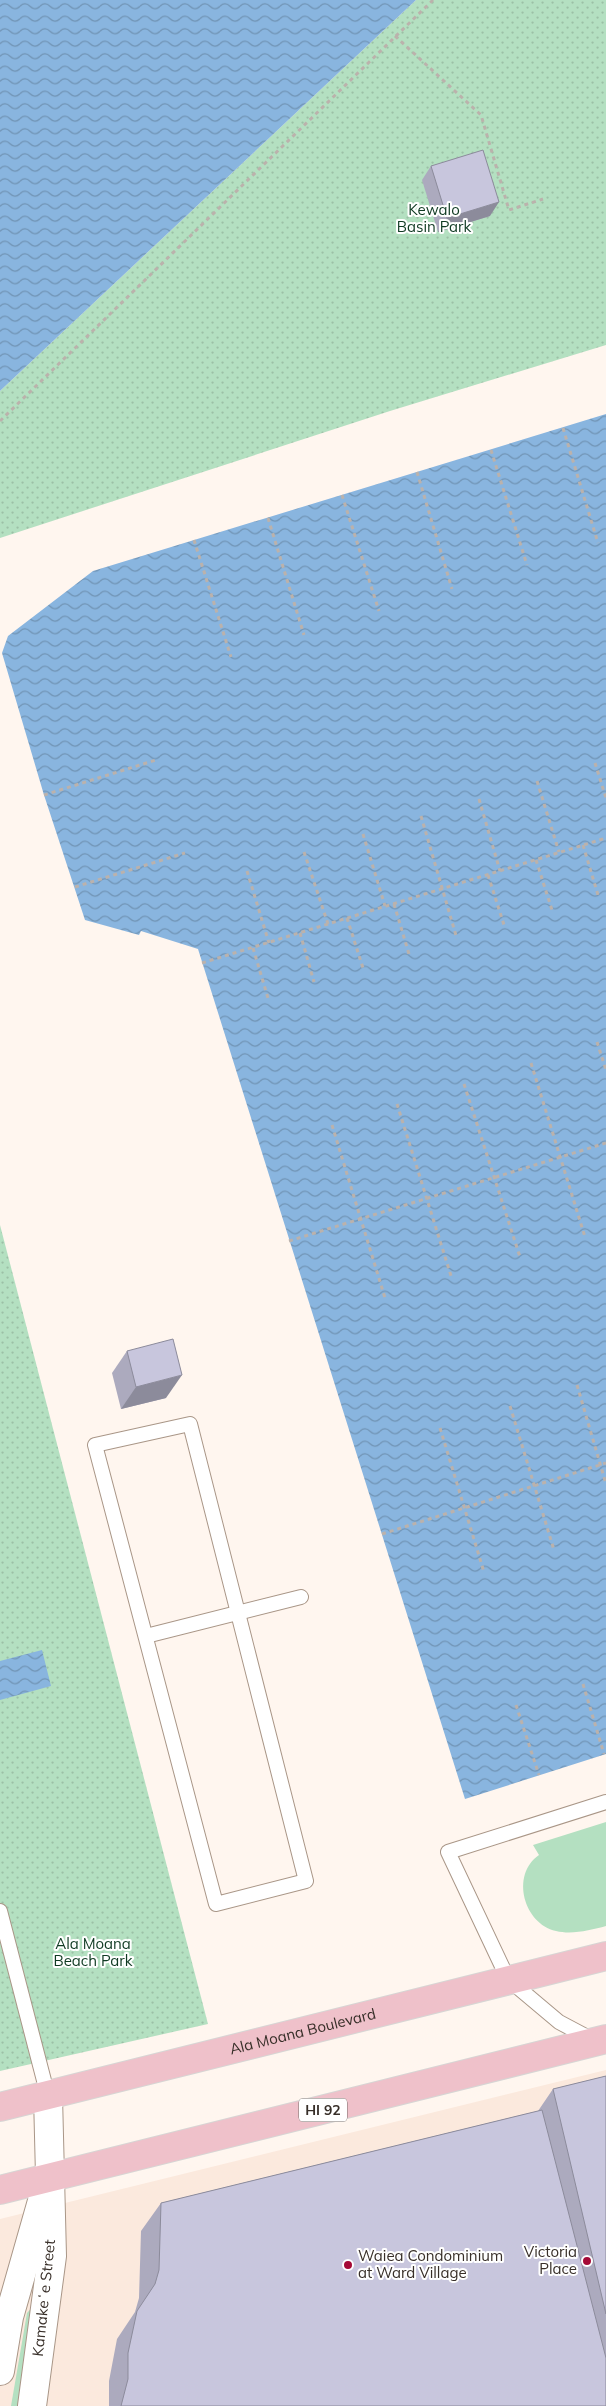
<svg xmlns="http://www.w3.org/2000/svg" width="606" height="2406" font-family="Mulish,sans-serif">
	<defs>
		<pattern id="park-dots" width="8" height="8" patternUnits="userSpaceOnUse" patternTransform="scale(1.25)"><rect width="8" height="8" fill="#b4e0c1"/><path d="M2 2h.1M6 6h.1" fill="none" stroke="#9cc0a6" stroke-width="1.8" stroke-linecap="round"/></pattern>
		<pattern id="water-waves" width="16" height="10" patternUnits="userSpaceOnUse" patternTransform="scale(1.25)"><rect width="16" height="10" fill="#89b5df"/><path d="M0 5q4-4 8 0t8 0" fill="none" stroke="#7194b5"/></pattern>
	</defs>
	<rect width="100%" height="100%" fill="#fff6ef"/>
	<path fill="#fbe9dd" d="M606,2070V2406H0V2219Z"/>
	<g fill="#b4e0c1">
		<path d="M606,1822V1926C591,1930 572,1935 556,1931C524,1924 510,1875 539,1855L533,1845Z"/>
		<path d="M35,2304L25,2406H11L27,2313Z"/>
	</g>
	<g fill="url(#park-dots)">
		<path d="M416,0H606V345L390,411L0,538V391Z"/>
		<path d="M0,1225L208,2024L0,2071Z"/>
	</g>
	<g fill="url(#water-waves)">
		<path d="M0,0H416L0,391Z"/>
		<path d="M606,414V1754L465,1799L198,949L141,931L139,935L85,920L44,795L2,653L8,636L93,571Z"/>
		<path d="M42,1650L51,1686L0,1700V1661Z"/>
	</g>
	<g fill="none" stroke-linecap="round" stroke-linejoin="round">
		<g stroke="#a99687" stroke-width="16">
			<g id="service">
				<path d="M190,1424L306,1881L216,1904L95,1445Z"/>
				<path d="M146,1636L301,1597"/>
				<path d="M0,1911L48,2096"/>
				<path d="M593,2040L559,2022L508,1979L448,1852L606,1802"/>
			</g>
		</g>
		<g stroke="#a99687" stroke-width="30">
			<g id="tertiary">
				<path d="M0,2371L9,2317L42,2201"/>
				<path d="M32,2406L52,2256L48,2096"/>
			</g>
		</g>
		<g stroke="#d7d5d4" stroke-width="30">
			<g id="primary">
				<path id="s1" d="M0,2107L606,1956"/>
				<path d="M0,2190L606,2039"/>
			</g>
		</g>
		<g stroke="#bbb2ac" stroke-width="3" stroke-dasharray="4 4" stroke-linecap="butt">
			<path d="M395,36L481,115L509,210L543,199"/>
			<path d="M0,421L433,0"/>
			<path d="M563,428L598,543"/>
			<path d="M491,450L527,565"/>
			<path d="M417,472L452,589"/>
			<path d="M342,495L379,611"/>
			<path d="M268,518L304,635"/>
			<path d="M194,540L231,657"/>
			<path d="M595,763L606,798"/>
			<path d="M537,781L559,852"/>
			<path d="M44,795L156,760"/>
			<path d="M479,799L500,871"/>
			<path d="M421,816L457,939"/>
			<path d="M363,834L385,906"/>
			<path d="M583,845L598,895"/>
			<path d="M304,852L328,924"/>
			<path d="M536,860L552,910"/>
			<path d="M247,871L269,943"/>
			<path d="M488,875L504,925"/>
			<path d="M75,887L185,853"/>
			<path d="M394,904L409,954"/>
			<path d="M347,918L363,968"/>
			<path d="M300,933L314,982"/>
			<path d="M253,948L268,998"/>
			<path d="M202,963L606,838"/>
			<path d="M597,1042L606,1070"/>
			<path d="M531,1063L585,1237"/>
			<path d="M464,1084L520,1257"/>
			<path d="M397,1104L452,1279"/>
			<path d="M332,1125L385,1298"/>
			<path d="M289,1241L606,1143"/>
			<path d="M577,1385L606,1484"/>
			<path d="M510,1406L554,1550"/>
			<path d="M440,1428L484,1572"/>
			<path d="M382,1534L606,1463"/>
			<path d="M583,1684L604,1754"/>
			<path d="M516,1705L539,1775"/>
		</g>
		<use href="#service" stroke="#fff" stroke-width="14"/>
		<use href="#tertiary" stroke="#fff" stroke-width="28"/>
		<use href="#primary" stroke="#efc1ca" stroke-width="28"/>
	</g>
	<g fill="#acaabe">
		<path d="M431,166L490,216L438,232L422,180Z"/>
		<path d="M127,1351L166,1398L121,1409L112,1373Z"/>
		<path d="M606,2076V2406H109V2381L117,2339L135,2312L139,2298L141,2231L161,2203L538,2111L553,2089Z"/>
	</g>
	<g fill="#8c8b9b">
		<path d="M499,202L490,216L438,232L447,218Z"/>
		<path d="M182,1375L166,1398L121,1409L136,1387Z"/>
	</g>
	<g fill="#c8c6dd" stroke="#8c8b9b">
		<path d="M483,150L499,202L447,218L431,166Z"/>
		<path d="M173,1339L182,1375L136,1387L127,1351Z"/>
		<path d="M606,2076V2314L553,2089Z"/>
		<path d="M542,2110L606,2358V2406H121L128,2379V2353L137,2311L155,2284L159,2270L161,2203Z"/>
	</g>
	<g fill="#a50936" stroke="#fff" stroke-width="2">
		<circle cx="587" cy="2261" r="5"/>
		<circle cx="348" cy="2265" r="5"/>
	</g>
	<g text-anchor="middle" stroke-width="4" stroke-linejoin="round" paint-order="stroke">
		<rect fill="#fff" stroke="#746d69" stroke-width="1" x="299" y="2098.5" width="48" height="23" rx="4"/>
		<g font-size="14" font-weight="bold" fill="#382f29">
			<text x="323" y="2115">HI 92</text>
		</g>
		<g font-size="15" fill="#0f3a22" stroke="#fff">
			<text x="434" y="215">Kewalo<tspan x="434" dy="17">Basin Park</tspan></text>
			<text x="93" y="1949">Ala Moana<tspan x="93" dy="17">Beach Park</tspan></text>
		</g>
		<g font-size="15" fill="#382f29" stroke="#fff">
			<text dy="5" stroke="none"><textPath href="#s1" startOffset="312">Ala Moana Boulevard</textPath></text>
			<text transform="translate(44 2298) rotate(-84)" y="5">Kamakeʻe Street</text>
		</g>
		<g font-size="15" fill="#382f29" stroke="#fff" text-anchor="end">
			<text x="577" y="2257">Victoria<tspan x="577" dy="17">Place</tspan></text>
			<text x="358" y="2261" text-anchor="start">Waiea Condominium<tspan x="358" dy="17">at Ward Village</tspan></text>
		</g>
	</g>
</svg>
